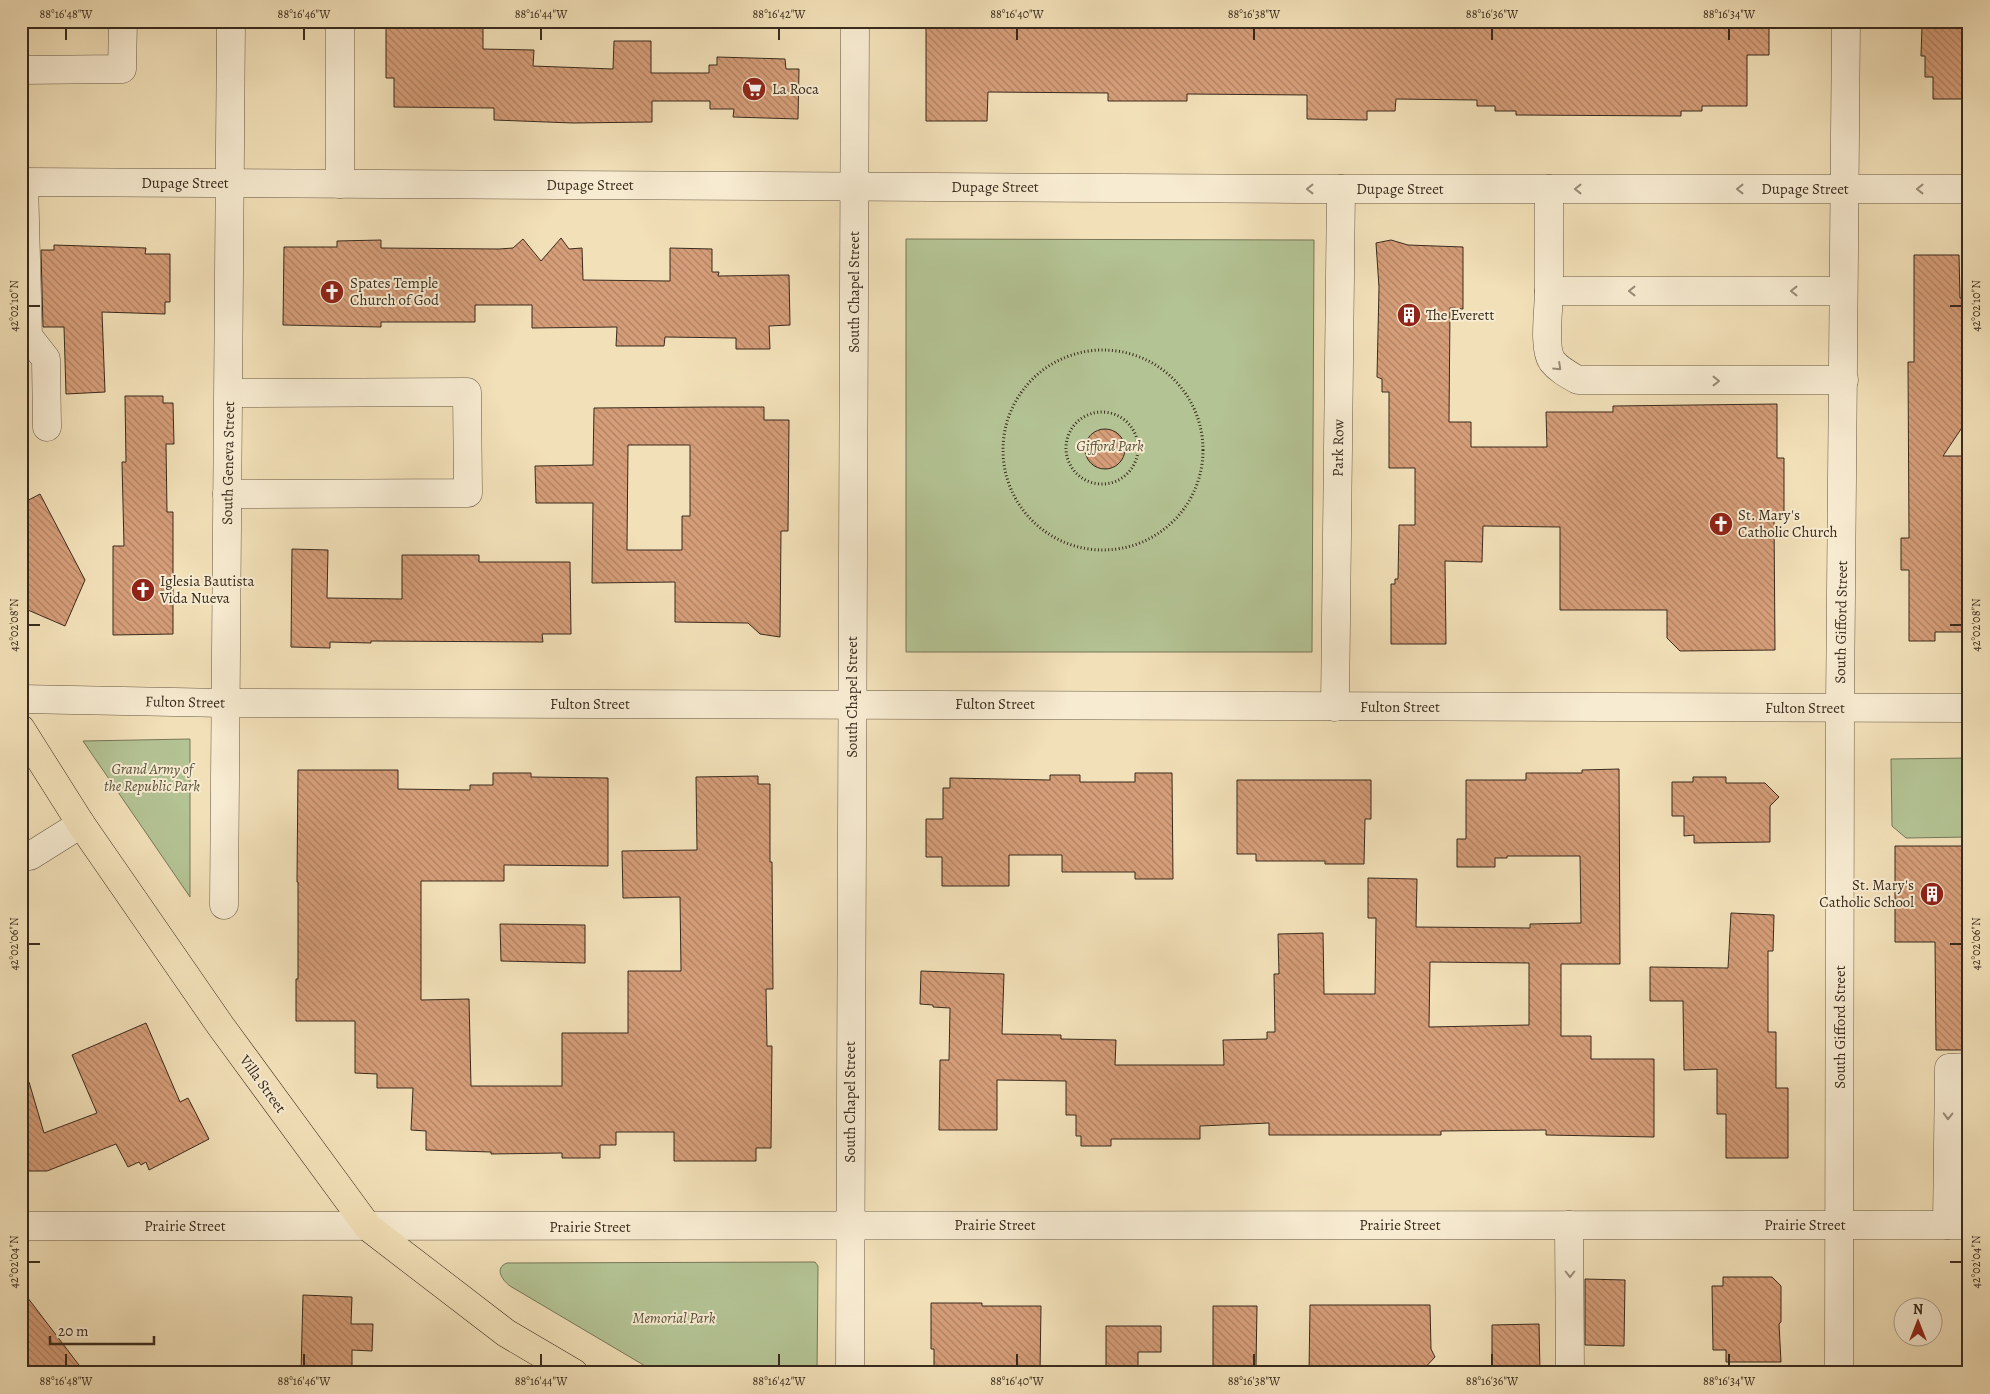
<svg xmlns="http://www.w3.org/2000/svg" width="1990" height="1394" font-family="Alegreya,serif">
	<defs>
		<pattern id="building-back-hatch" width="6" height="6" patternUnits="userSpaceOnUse" patternTransform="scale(1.25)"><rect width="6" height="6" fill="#d59d78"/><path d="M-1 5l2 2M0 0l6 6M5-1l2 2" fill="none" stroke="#ae8062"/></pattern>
	</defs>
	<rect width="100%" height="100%" fill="#f2e0b8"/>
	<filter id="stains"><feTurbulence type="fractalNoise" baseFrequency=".004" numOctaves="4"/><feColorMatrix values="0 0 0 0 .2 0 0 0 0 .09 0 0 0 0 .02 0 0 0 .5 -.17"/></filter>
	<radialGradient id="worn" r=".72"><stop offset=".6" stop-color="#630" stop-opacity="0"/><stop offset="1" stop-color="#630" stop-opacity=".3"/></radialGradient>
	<g fill="#b4c394" stroke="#767758">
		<path d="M906,239L1314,240L1312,652H906Z"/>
		<path d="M190,739V897L83,741Z"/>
		<path d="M1969,758V837L1906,838L1892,826L1891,759Z"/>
		<path d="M815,1262L818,1266L817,1373H657L510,1286C502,1280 494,1268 507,1263Z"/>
	</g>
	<g fill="url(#building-back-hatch)" stroke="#392b1d" fill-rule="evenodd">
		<path d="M386,21H483V49L534,50L533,66L613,69L614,41H651V73H709V65H717V57L785,59L786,69H799L798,119L733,117L734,109H710V101H652V122L573,123L494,120V108L394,107V78H386Z"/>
		<path d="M926,21H1769V55H1747V106H1702V111H1681V116L1516,115V111H1495V106H1477V100L1396,99L1395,111H1367V120L1307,119V95L1187,94V101H1108V93L988,92L987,121H926Z"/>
		<path d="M1922,26H1969V99H1933V77H1925V56H1921Z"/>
		<path d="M561,238L569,249L582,248L583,280L670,281V248L712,249V272H719L718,276L789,275L790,325L769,326L770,349H736V338L665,337L664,346H616L617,327L532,328V305H475V322H381V327L283,325L284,247H337V241L381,240V248L499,249L513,248L523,239L541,261Z"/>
		<path d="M1391,240L1408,245L1463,247V309L1450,308L1449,422H1471V447H1547L1546,412H1613V406L1777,404V458H1784V517H1774L1775,650L1680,651L1667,638V610H1560V527L1483,526L1482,562L1445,561L1446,644H1391V584H1395V579H1398L1399,525H1415V468H1389V392H1382V379L1377,377L1379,287L1376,243Z"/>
		<path d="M54,245L146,248L145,254H170V302H165V314L102,312L105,392L66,394L64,327H43L41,250H54Z"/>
		<path d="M1914,255H1959L1960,298H1969V417L1943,456H1969V632H1935V641H1909V570H1901V538H1909L1908,362H1914Z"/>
		<path d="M125,396H163V403H173L174,444H166L167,512H173V634L113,635V546H124L122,462H126Z"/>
		<path d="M713,407H764V420H789L788,531H781L780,637L760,634L748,623L675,622V582L592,583L593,503H536L535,466L593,465L594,408ZM628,445H690V516H682V550H627Z"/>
		<circle cx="1105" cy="449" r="20"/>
		<path d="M40,494L85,580L65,626L21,607V504Z"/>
		<path d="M292,549L328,550L327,598L402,599V555H479V562H570L571,634H542L543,642L371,641V643L330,642V648L291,647Z"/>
		<path d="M1619,769L1620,964H1561V1036H1591V1059H1654V1137L1546,1135V1130L1441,1131V1135H1269V1123L1200,1126V1139H1111V1146H1081V1136H1076V1115H1066V1081L997,1080V1130H939L940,1060H949L950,1008L933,1007V1005L920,1004L921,971L1004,974L1002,1034L1061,1035V1039L1116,1040L1115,1065H1224L1223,1040L1267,1039V1032H1275L1274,974H1279L1278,934L1323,933L1324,994H1375L1376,918H1368V878L1417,879L1416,927L1530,928V924L1581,923L1580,856H1507V858H1495V867H1457V839H1466V780H1526V773H1582V770ZM1430,962L1529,963V1025L1429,1027Z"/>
		<path d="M298,770H398V789L470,790V785H493V773H531V777L608,778V866L504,865V881H421V1000L469,999L471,1086H562V1033H628V971H681L680,897L623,898L622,851L697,850L696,777L758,776V784H770V862H772L773,989H766L767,1046H772L771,1148H756V1161H674V1132H616V1145H600V1158H562V1153L491,1154V1152L426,1150V1131L411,1130L413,1088H377V1074L355,1073V1021H296V979H298V882H297Z"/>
		<path d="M1135,773H1172L1173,879H1135V872H1062V855H1009V886H942V857H926V819H943V788H950V778L1050,780V775H1080V782H1135Z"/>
		<path d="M1693,777H1726V783H1765L1779,797L1770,806V842L1694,843V835L1684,836V816H1672V782H1693Z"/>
		<path d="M1237,780H1371V819H1365L1364,864H1325V861H1256V854H1237Z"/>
		<path d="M1895,846H1969V1050H1936L1935,942H1895Z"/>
		<path d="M1731,913L1774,915L1773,951H1768V1032H1776V1088H1788V1158H1726V1114H1717V1069L1684,1070L1683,1001H1650V967L1728,968Z"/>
		<path d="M500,924L585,925V963L501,961Z"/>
		<path d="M146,1023L180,1102L188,1098L209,1139L149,1170L146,1162L141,1165L139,1162L128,1167L116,1144L47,1171H21V1083L29,1082L44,1133L97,1113L72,1055Z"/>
		<path d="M1723,1277H1772L1781,1286V1322L1779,1324L1781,1362H1726V1350H1713L1712,1286H1723Z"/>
		<path d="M1585,1279L1625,1280L1624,1346L1585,1345Z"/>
		<path d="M21,1289L85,1373H35L21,1354Z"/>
		<path d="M303,1295L352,1297L351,1324H373L372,1351L352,1350V1373H301Z"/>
		<path d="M931,1303H982V1306H1041L1040,1373H956V1369L934,1368V1349H931Z"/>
		<path d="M1310,1305H1430L1431,1349L1435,1357L1420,1373H1309Z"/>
		<path d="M1213,1306H1257L1256,1366H1213Z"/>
		<path d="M1539,1324L1540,1373H1492V1325Z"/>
		<path d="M1106,1326H1161V1352H1138V1373H1106Z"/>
	</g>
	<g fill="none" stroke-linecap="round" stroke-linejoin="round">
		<g stroke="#675844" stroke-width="29">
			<g id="minor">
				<path d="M340,21V184"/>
				<path d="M21,70L122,69L123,21"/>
				<path d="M21,182L1301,189H1969"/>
				<path d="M24,182L28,336L46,359L47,427"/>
				<path d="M1549,189V291"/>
				<path d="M1843,291H1549C1549,308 1543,348 1552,361C1559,370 1569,375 1578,380H1844"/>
				<path d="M227,494L468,493L467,392L229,393"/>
				<path d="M21,699L225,703L1969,708"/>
				<path d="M1335,707L1341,189"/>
				<path d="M21,856H30L81,824"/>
				<path d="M224,905L231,21"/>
				<path d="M1569,1225L1570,1373"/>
				<path d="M1947,1225L1949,1068L1969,1067"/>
				<path d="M21,1226L1969,1225"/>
				<path d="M850,1373L855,21"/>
				<path d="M1839,1373L1840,708L1846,21"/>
			</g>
		</g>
		<g stroke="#392b1d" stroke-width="29">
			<path id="major" d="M21,729L81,824L220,1025L368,1227L506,1333L574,1373"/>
		</g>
		<g stroke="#392b1d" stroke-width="3" stroke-dasharray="1 2.5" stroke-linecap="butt">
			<circle cx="1103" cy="450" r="100"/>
			<circle cx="1102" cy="448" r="36"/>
		</g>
		<use href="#minor" stroke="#f7ebd1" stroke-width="28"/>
		<use href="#major" stroke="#f2e0b8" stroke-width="28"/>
	</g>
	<defs><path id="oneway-chevron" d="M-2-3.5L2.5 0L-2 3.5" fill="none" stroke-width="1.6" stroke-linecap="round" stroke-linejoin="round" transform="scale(1.25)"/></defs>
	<g stroke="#988b77">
		<use href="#oneway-chevron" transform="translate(1310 189) rotate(-180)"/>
		<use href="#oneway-chevron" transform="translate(1578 189) rotate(180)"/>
		<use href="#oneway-chevron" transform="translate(1740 189) rotate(180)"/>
		<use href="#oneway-chevron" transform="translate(1920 189) rotate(-180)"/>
		<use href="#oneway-chevron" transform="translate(1632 291) rotate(180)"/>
		<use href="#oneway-chevron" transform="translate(1794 291) rotate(180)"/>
		<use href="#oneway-chevron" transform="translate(1558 367) rotate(43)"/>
		<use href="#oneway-chevron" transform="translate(1716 381)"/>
		<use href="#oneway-chevron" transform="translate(1948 1116) rotate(91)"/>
		<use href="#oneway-chevron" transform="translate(1570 1274) rotate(90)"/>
	</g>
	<path fill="none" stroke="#392b1d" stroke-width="2" d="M66,28V40M304,28V40M541,28V40M779,28V40M1017,28V40M1254,28V40M1492,28V40M1729,28V40M28,306H40M1950,306H1962M28,625H40M1950,625H1962M28,944H40M1950,944H1962M28,1262H40M1950,1262H1962M66,1354V1366M304,1354V1366M541,1354V1366M779,1354V1366M1017,1354V1366M1254,1354V1366M1492,1354V1366M1729,1354V1366"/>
	<defs>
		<g id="supermarket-disc" transform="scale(1.25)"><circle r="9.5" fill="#8f2418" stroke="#f7ebd1"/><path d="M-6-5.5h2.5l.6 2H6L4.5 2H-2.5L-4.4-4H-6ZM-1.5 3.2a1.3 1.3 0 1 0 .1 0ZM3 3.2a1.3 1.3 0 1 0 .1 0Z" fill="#fff"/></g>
		<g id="church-disc" transform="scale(1.25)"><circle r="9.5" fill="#8f2418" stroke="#f7ebd1"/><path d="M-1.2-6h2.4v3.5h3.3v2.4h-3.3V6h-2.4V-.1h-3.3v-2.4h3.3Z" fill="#fff"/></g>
		<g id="building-disc" transform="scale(1.25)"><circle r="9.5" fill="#8f2418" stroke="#f7ebd1"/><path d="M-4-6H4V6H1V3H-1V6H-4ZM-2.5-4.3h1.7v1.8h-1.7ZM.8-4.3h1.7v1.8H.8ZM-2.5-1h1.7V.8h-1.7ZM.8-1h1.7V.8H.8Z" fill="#fff"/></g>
	</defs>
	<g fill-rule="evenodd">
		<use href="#supermarket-disc" x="754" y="89"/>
		<use href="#church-disc" x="332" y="292"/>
		<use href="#building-disc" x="1409" y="315"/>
		<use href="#church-disc" x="1721" y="524"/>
		<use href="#church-disc" x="143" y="590"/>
		<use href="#building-disc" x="1932" y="894"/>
	</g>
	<g text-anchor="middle" stroke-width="4" stroke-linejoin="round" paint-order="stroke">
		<g font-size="15" fill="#392b1d" stroke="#f7ebd1" text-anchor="start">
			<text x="772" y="94">La Roca</text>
			<text x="350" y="288">Spates Temple<tspan x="350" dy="17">Church of God</tspan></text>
			<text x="1426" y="320">The Everett</text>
			<text x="1738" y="520">St. Mary's<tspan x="1738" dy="17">Catholic Church</tspan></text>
			<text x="160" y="586">Iglesia Bautista<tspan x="160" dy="17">Vida Nueva</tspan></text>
			<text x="1914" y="890" text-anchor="end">St. Mary's<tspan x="1914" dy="17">Catholic School</tspan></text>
		</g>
		<g font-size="15" fill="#392b1d" stroke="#f7ebd1">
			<text x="185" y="188">Dupage Street</text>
			<text x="590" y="190">Dupage Street</text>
			<text x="995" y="192">Dupage Street</text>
			<text x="1400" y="194">Dupage Street</text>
			<text x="1805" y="194">Dupage Street</text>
			<text transform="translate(854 292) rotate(-90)" y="5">South Chapel Street</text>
			<text transform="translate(1338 448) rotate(-89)" y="5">Park Row</text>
			<text transform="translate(228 463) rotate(-89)" y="5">South Geneva Street</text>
			<text transform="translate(1841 622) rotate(-89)" y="5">South Gifford Street</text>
			<text transform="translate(852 697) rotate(-90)" y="5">South Chapel Street</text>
			<text transform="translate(185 702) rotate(1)" y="5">Fulton Street</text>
			<text x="590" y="709">Fulton Street</text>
			<text x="995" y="709">Fulton Street</text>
			<text x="1400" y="712">Fulton Street</text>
			<text x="1805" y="713">Fulton Street</text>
			<text transform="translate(1840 1027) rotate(-90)" y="5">South Gifford Street</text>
			<text transform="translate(263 1084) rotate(54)" y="5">Villa Street</text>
			<text transform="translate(850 1102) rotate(-90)" y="5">South Chapel Street</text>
			<text x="995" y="1230">Prairie Street</text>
			<text x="1400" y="1230">Prairie Street</text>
			<text x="1805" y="1230">Prairie Street</text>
			<text x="185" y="1231">Prairie Street</text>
			<text x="590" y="1232">Prairie Street</text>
		</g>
		<g font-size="15" font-style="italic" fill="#58513b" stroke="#f7ebd1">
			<text x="1110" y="451">Gifford Park</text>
			<text x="152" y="774">Grand Army of<tspan x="152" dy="17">the Republic Park</tspan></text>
			<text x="674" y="1323">Memorial Park</text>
		</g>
	</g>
	<rect width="1990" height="1394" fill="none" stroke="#f2e0b8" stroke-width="55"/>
	<g transform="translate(1918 1322)"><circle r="24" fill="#f7ebd1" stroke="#ab9e89"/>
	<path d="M0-4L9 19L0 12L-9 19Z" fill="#8f2418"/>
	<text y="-8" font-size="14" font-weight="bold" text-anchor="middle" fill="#392b1d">N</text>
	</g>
	<path d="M50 1336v8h104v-8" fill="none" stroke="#392b1d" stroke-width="2.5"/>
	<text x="58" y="1336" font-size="15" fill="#392b1d" stroke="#f7ebd1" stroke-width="4" paint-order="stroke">20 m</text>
	<rect x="28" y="28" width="1934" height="1338" fill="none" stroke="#392b1d" stroke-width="2"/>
	<g font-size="12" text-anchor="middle" fill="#392b1d">
		<text x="66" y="18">88°16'48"W</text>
		<text x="304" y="18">88°16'46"W</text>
		<text x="541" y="18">88°16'44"W</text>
		<text x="779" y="18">88°16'42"W</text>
		<text x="1017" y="18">88°16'40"W</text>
		<text x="1254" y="18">88°16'38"W</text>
		<text x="1492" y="18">88°16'36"W</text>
		<text x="1729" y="18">88°16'34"W</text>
		<text transform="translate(14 306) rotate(-90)" y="4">42°02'10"N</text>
		<text transform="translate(1976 306) rotate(-90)" y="4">42°02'10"N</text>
		<text transform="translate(14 625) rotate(-90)" y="4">42°02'08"N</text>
		<text transform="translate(1976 625) rotate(-90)" y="4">42°02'08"N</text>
		<text transform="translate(14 944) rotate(-90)" y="4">42°02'06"N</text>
		<text transform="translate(1976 944) rotate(-90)" y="4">42°02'06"N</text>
		<text transform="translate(14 1262) rotate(-90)" y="4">42°02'04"N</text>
		<text transform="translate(1976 1262) rotate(-90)" y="4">42°02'04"N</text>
		<text x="66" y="1385">88°16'48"W</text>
		<text x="304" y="1385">88°16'46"W</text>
		<text x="541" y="1385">88°16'44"W</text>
		<text x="779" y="1385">88°16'42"W</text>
		<text x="1017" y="1385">88°16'40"W</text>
		<text x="1254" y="1385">88°16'38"W</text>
		<text x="1492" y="1385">88°16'36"W</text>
		<text x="1729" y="1385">88°16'34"W</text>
	</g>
	<rect width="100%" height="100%" filter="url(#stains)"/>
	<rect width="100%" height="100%" fill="url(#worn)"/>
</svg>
